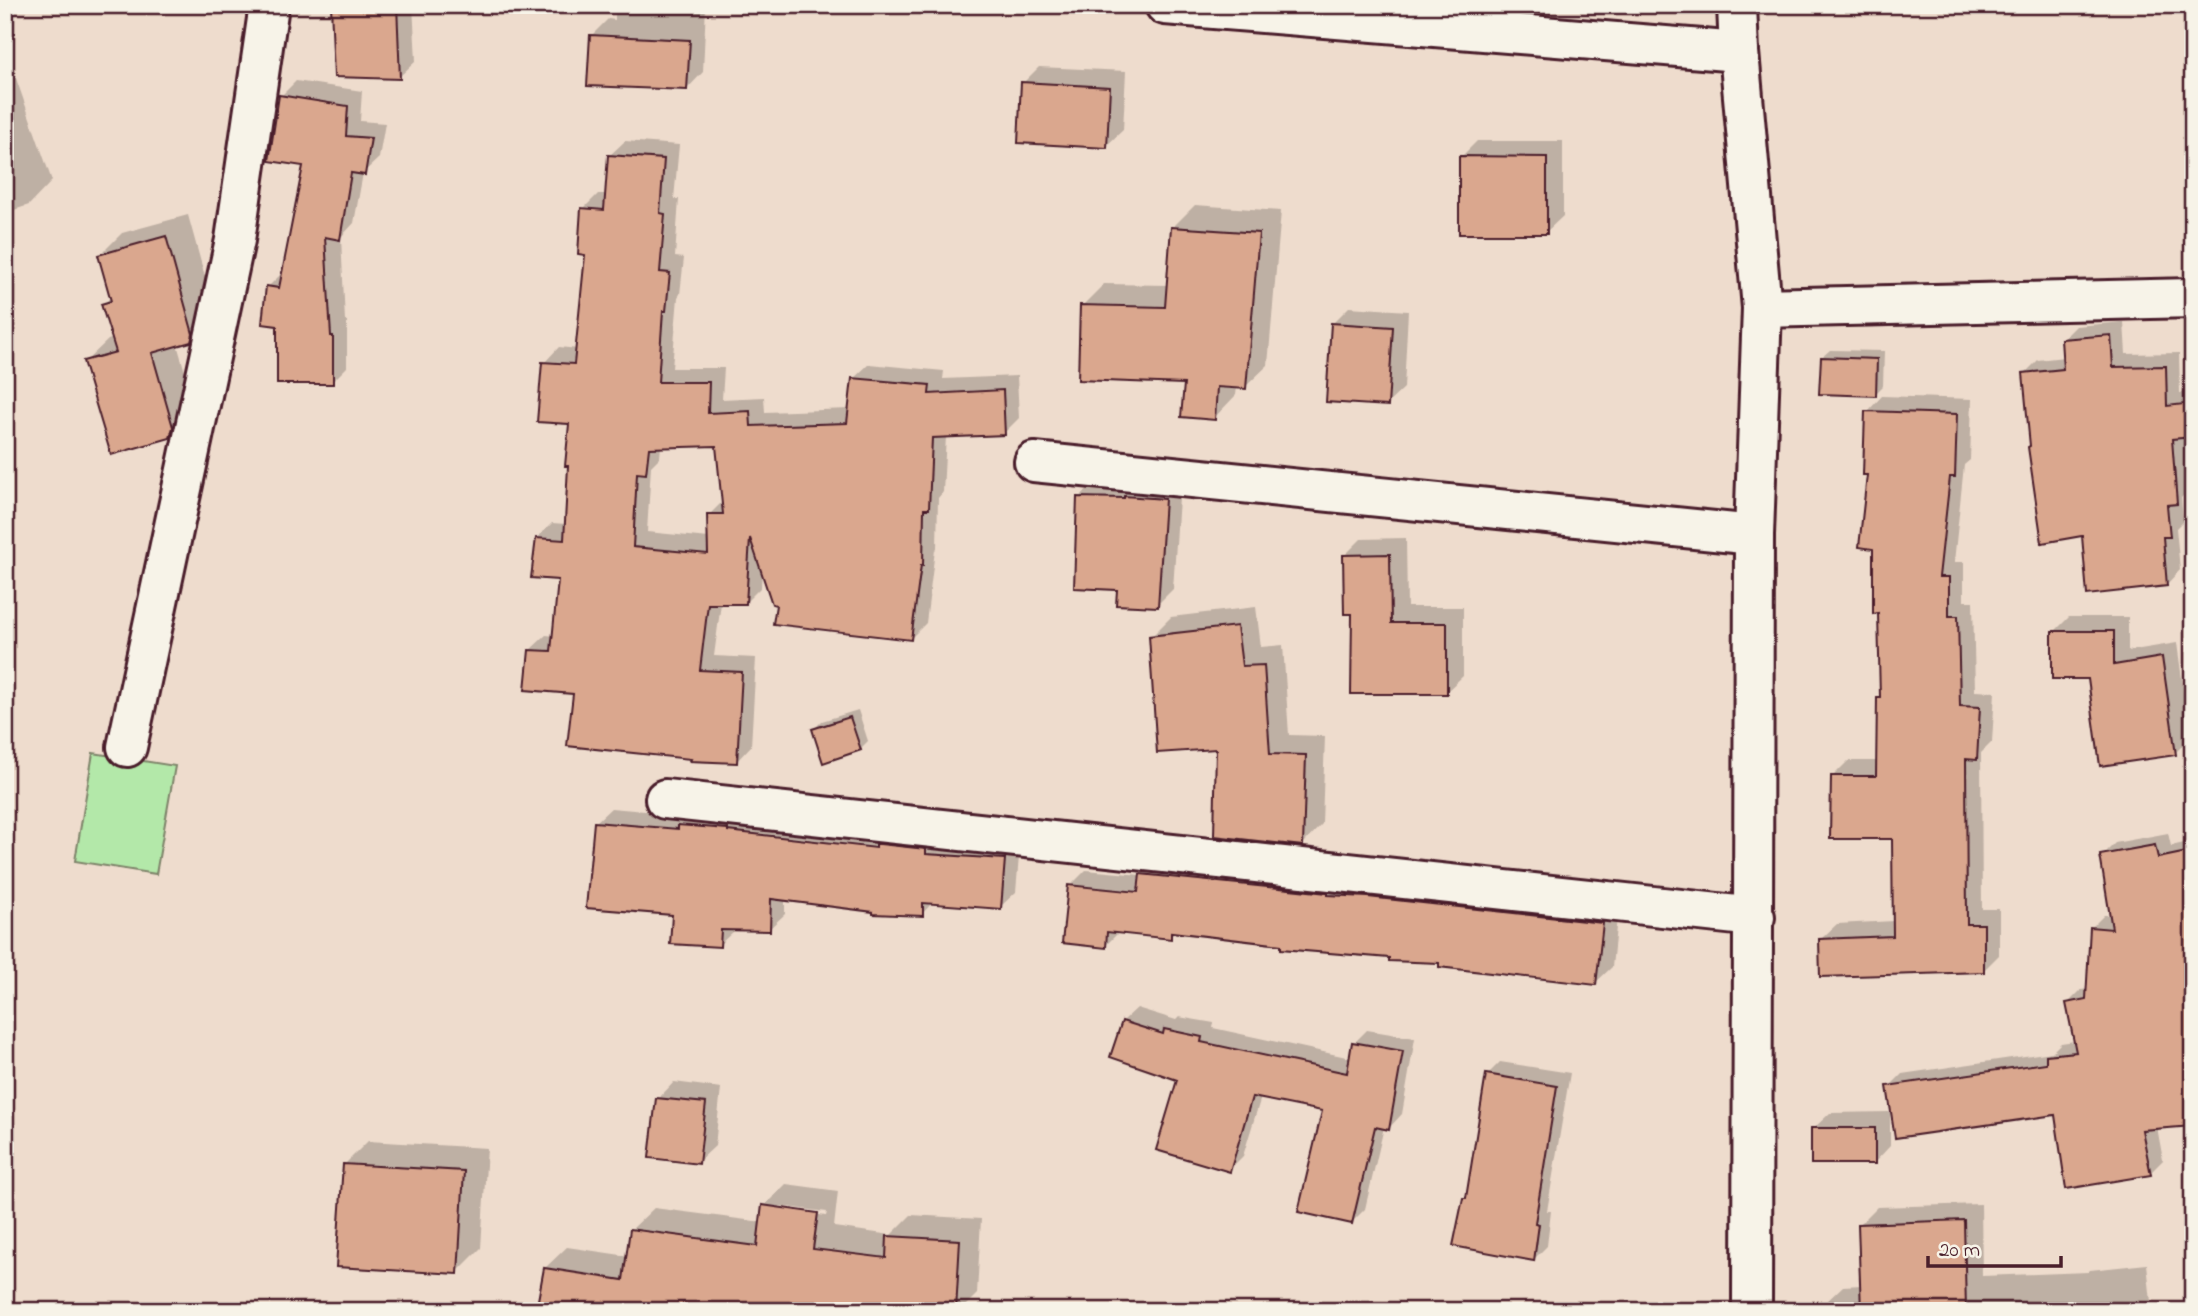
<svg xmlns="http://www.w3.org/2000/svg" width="2198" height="1316" font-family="'Indie Flower',sans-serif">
	<rect width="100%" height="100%" fill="#eedccd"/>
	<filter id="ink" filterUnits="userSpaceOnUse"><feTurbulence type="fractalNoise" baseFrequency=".0143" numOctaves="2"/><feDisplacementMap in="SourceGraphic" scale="14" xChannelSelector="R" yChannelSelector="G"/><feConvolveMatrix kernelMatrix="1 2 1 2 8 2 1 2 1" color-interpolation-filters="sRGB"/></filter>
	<g filter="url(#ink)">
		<path fill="#b3e8a9" stroke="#7e846a" stroke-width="2" d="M93,753L175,766L156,874L75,861Z"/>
		<g fill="#0003" fill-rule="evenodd">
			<path d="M332,5H413L416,61L399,77Z"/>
			<path d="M615,5H706L703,72L687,89L591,36L608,19L615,20Z"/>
			<path d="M5,47L52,181L29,205L5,213Z"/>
			<path d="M1039,67L1126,71L1123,130L1106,146L1023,83Z"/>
			<path d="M296,81L362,91L360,121L385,123L379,158L363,173L354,223L341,237L345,321H347V367L332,382L278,324L268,287L283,272L305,164L281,96Z"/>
			<path d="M625,141L679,145L674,199H679L675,257L684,258L680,294L678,297L672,368H724L722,399L764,397L765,412L850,409L853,379L869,364L944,371L943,379L1017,376L1019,418L1004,433L946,436L943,492L938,498L937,548L935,550L926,623L911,638L778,603L762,569L761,587L745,603H721L714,656L756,658L751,746L736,762L575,692L530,650L546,635L555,636L560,579L537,538L552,523L566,524L571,422L544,363L559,347L578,349L587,253L583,209L598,194H607L609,156ZM717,444L723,501L709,515V538L647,532L651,466L660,457L661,446Z"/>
			<path d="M1477,141H1563V216L1546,232L1461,157Z"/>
			<path d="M1195,205L1281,211L1268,365L1245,387H1237L1236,395L1214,418L1186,382L1082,306L1104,284L1169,285L1173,227Z"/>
			<path d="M188,215L214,310L213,318L190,340L177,344L194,403L192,414L170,436L85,362L108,340L113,338L103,305L111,297L100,255L122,233Z"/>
			<path d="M1349,307L1408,311L1404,388L1387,404L1333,323Z"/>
			<path d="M2124,322L2126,354L2179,353L2180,393L2193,391V435L2186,436L2190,489L2181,498L2183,521L2176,528L2180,570L2167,584L2083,534L2032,445L2025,373L2038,360L2064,357L2062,340L2076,326Z"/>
			<path d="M1830,350L1884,351L1883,386L1875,394L1822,357Z"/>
			<path d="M1882,396L1972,399L1970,460L1964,465L1954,562H1964V601H1973L1975,691L1995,692L1992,742L1981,753L1982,909H1999V955L1983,971L1821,939L1837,924L1894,921V838L1832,777L1848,761H1878L1882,695L1880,612L1867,412Z"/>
			<path d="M1095,481L1180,483L1173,589L1157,605L1119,588L1079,498Z"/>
			<path d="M1406,538L1407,607H1463V676L1446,692L1354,613L1345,555L1361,539Z"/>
			<path d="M1256,607L1261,647L1283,645L1289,735L1325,736L1322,824L1303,844L1217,747L1151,637L1171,617Z"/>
			<path d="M2069,617H2128V651L2177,643L2190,738L2175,753L2054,632Z"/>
			<path d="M858,710L868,741L860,749L814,729L822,721Z"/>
			<path d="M611,808L1020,844L1016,892L1000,907L933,902L922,914L785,899V914L769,929L735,930L719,945L674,914L595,823Z"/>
			<path d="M2168,833L2171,846L2193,841V1125L2157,1127L2163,1160L2150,1173L2056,1113L1889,1087L1902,1074L2052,1052L2061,1043L2075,1041L2068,1003L2081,990L2088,989L2091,928L2104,915H2112L2102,856L2115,843Z"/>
			<path d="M1158,858L1618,907L1612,967L1595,983L1441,962L1177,931L1170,937L1119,932L1105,946L1070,886L1086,870L1141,875Z"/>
			<path d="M1137,1008L1176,1020L1179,1017L1214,1023L1213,1028L1351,1058L1354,1043L1367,1030L1415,1038L1402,1114L1389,1128L1384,1127L1365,1209L1352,1222L1324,1110L1261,1097L1243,1156L1229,1170L1179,1079L1123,1021Z"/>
			<path d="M1500,1062L1570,1073L1547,1211H1551L1547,1246L1534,1259L1465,1199L1468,1195L1487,1075Z"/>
			<path d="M674,1082L721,1088L715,1146L698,1162L658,1099Z"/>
			<path d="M1890,1112V1146L1874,1163L1813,1129L1830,1113Z"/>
			<path d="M368,1141L487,1148L481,1248L457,1272L344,1165Z"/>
			<path d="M786,1184L838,1191L834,1227L891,1235L911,1215L981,1219L977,1294L960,1311H587L545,1268L567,1247L628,1256L632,1229L654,1208L762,1222L764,1206ZM780,1206L827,1212L826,1216L780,1209Z"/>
			<path d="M1981,1204L1982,1276L2088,1272L2090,1270L2147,1264L2152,1311H1825V1303L1843,1286L1862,1285L1860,1224L1877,1207Z"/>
		</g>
		<g fill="#daa78e" stroke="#4a1f2b" stroke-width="2" fill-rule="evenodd">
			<path d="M331,5H397L400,79L334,77Z"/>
			<path d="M590,35L690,40L687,90L587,86Z"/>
			<path d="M1021,82L1110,87L1107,148L1018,143Z"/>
			<path d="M279,95L348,106L346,136L371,138L365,175L351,173L340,240L325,237L331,336H333V384H277V326L262,324L266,286L279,288L303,166L269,161Z"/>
			<path d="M608,155L664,159L660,213L665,214L660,272L670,273L666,311H663L658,382H709L708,413L750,411L751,426L847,423L852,378L930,385L929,394L1003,390L1005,435L932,438L929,509H924L923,565H921L911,640L773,624L776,605L772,604L750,538L746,604H708L700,670L742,672L737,763L690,761L691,759L567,746L573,694L525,690L529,650L551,651L558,580L531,578L536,538L564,540L568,466H565L569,424L537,422L542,362L574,364L585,255L578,254L581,208L604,210ZM716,446L723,514H707L708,554L633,547L637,473L646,474L649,448Z"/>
			<path d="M1459,156L1547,157V234H1459Z"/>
			<path d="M1171,227L1259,233L1246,389L1217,387L1215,420L1181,417L1184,384L1078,380L1080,305L1165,307Z"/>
			<path d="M166,236L193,334L191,342L152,353L173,427L170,438L111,455L83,361L116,352L101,304L111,301L98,255Z"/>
			<path d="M1331,323L1393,327L1388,406L1326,402Z"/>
			<path d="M2111,335L2113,367L2166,366L2167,406L2193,403V437L2172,439L2177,504L2167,505L2170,537H2163L2167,586L2087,595L2082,536L2042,543L2028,447L2030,446L2023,373L2063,369L2061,339Z"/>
			<path d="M1821,357L1877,359L1876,396L1819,394Z"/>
			<path d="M1865,411L1957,414L1955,477H1950L1939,577H1949V616H1958L1960,706L1980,707L1977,760L1966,759L1967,924H1984V972L1820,977L1819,939L1893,936L1892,839H1830L1831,776H1876L1877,697H1880L1878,613L1873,614V549L1859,547L1867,475H1863Z"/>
			<path d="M1124,496L1165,499L1158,607L1116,605L1117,590L1074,588L1077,497L1124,498Z"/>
			<path d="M1390,554L1391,623H1447V694H1351L1352,614H1344L1343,555Z"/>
			<path d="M1237,626L1242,666L1264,665L1270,754L1306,755L1303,846L1214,836L1216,749L1157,753L1149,636Z"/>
			<path d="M2052,631H2114V665L2162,657L2176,755L2100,766L2088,679H2052Z"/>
			<path d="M850,717L861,750L823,763L812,729Z"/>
			<path d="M594,822L678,829V825L728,829V831L876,848V844H880L926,849V854L1005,859L1001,909L923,903V916L873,914V912L771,899L770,931L721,930L720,947L670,944L672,915L586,908Z"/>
			<path d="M2155,845L2158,858L2187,852L2193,882V1126L2142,1130L2151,1175L2066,1189L2055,1115L1895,1138L1887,1086L2046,1063V1055L2076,1052L2066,1003L2086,999L2090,927L2112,929L2100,855Z"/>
			<path d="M1140,874L1328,893V895L1368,897L1603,923L1596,985L1439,967V963L1389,961V958L1281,949V945L1171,932V939L1107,932L1106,948L1062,943L1068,885L1138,892Z"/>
			<path d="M1122,1021L1163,1034L1164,1029L1202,1037L1201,1042L1347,1073L1352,1042L1403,1051L1389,1130L1375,1127L1352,1224L1298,1212L1322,1111L1252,1097L1230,1172L1156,1150L1177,1080L1110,1057Z"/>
			<path d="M1486,1074L1557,1086L1535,1223L1539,1224L1534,1261L1453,1246L1463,1198H1466Z"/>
			<path d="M656,1098L706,1103L699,1164L649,1158Z"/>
			<rect x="1811" y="1128" width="64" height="36"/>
			<path d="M343,1164L464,1171L458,1274L336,1267Z"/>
			<path d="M762,1205L818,1213L813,1249L886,1258L887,1236L960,1240L956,1311H536L544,1268L623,1280L630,1229L757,1246Z"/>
			<path d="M1964,1220L1966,1311H1861L1858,1224Z"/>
		</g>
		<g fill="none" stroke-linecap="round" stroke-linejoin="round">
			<g stroke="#4a1f2b" stroke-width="44">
				<g id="minor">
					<path d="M1165,5L1739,52"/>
					<path d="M1737,5L1739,52L1762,308L1754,535L1752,1311"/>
					<path d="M1762,308L2193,298"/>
					<path d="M1034,462L1754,535"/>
					<path d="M127,747L235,240L269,5"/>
					<path d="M665,799L1755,917"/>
				</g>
			</g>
			<use href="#minor" stroke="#f7f3e8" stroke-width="38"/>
		</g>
	</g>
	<rect width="2198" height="1316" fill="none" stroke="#f7f3e8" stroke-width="28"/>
	<rect x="14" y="14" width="2170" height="1288" fill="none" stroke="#4a1f2b" stroke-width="2.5" filter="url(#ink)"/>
	<path d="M1928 1256v10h133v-10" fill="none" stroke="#4a1f2b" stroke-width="3.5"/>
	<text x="1939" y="1256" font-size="21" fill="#4a1f2b" stroke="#f7f3e8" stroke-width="5" paint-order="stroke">20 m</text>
</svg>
